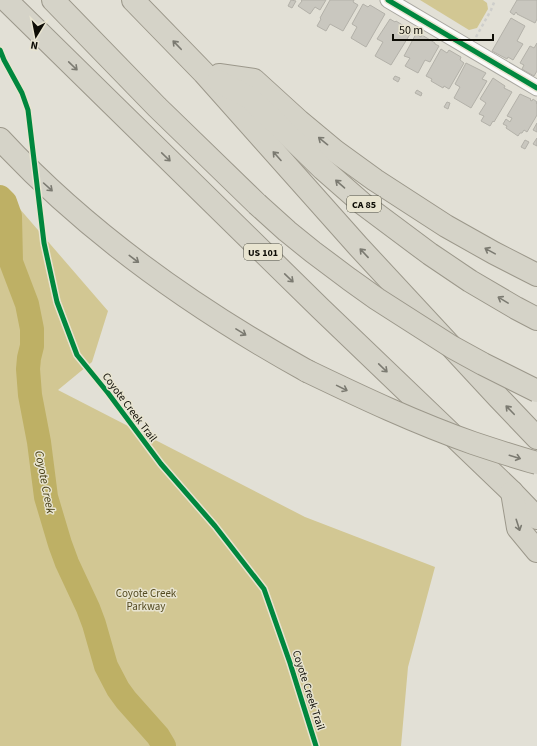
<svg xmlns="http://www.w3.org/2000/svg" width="537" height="746" font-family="'Source Sans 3',sans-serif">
	<rect width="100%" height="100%" fill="#e2e0d6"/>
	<g fill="#d2c793">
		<path d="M420,0H483L487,3L488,9L477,28L469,30Z"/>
		<path d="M0,186L108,311L92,362L58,390L305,517L435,567L408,667L401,746H0Z"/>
	</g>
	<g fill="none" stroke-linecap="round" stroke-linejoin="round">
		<path stroke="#beb065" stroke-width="24" d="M0,197L5,202L10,216L11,262L27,304L32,329V346L29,358L28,369L30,395L39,442L46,497L60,544L67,563L88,608L94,624L106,666L118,689L126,700L158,736L164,746"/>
	</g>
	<g fill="#c9c7bf" stroke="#b3b1a9">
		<path d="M291,0L296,1L292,8L288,6Z"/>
		<path d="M301,0H326L320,10L315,7L310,14L298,6L302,1Z"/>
		<path d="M330,0H354L353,2L358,5L343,31L330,24L326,31L317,26L321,19L320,18Z"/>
		<path d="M517,0H537V19L535,23L517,14V13L516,12L514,15L510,12Z"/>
		<path d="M363,4L368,7L370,5L385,14L366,47L351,38L357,27L352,24Z"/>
		<path d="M511,18L525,26L517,41L523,44L513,60L508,57L507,59L492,51Z"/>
		<path d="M390,19L395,22L396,21L412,31L391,65L375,56L383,42L377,39Z"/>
		<path d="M416,34L421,37L422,35L435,43V44L439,46L430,62L425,60L418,73L405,66L410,58L404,56Z"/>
		<path d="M537,43V71L534,76L522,69L524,65L520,63L530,46L534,48Z"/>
		<path d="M441,49L447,53L449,50L461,57L460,60L464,63L449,89L444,86L443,88L431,81L432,79L426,76Z"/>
		<path d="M466,63L486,73L482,79L487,81L471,108L454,98L460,87L455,84Z"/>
		<path d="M395,76L400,78L398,82L393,79Z"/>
		<path d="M493,78L505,86L504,88L512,92L494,122L493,121L490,126L481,121L484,116L479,114L486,103L480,99Z"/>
		<path d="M417,90L422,93L421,96L415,93Z"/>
		<path d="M520,94L531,99L530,100L532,101L533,99L537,102L536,103L537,104V115L527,132L524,130L522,133H520L518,136L506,128L507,126L503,124L506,119L510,122L512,118L507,116Z"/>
		<path d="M447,102L450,103L448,109L444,107Z"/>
		<path d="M537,123V132L533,130Z"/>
		<path d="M537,138V146L533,144Z"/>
		<path d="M525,140L529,142L525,149L521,147Z"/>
	</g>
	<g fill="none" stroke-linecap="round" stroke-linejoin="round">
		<g stroke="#a9a7a0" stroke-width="17">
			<path id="street" d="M388,0L537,88"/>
		</g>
		<g stroke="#9c988b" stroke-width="24">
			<g id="highway">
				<path d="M6,0L320,308L512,492L537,518"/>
				<path d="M53,0L157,107L257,204"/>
				<path d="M133,0L204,73L358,246L498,397L537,438"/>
				<path d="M219,75L254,80L299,121L335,151L375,180L446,226L494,253L537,275"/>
				<path d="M218,81L250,98L323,169L363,204L430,254L470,281L516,308L537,319"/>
				<path d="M0,139C88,234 195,309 307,371"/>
				<path d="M512,492L518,528L537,551"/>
			</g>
		</g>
		<path stroke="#cececb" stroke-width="2.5" stroke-dasharray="3 3" stroke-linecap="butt" d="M476,37L491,10L495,0"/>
		<use href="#street" stroke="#fbfaf9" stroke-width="15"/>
		<use href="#highway" stroke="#d5d3c8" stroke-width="22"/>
		<g stroke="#9c988b" stroke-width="24" stroke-linecap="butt">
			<g id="highway-bridge">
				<path d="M257,204L287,231L313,252L349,279L377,299L452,347L483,364L537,391"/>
				<path d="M307,371C361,397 416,423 473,443C494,450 515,457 537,463"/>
			</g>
		</g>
		<use href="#highway-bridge" stroke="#d5d3c8" stroke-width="22"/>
		<g stroke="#e8e4d0" stroke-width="8">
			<g id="cycleway">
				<path d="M388,0L537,88"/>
				<path d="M0,50L4,60L22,93L28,110L44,243L57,302L77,355L108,393L161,464L215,526L264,589L290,663L316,746"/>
			</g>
		</g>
		<use href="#cycleway" stroke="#00873e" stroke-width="5"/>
	</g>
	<defs><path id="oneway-shaft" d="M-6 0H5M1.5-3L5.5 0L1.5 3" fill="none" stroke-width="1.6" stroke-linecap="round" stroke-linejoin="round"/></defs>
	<g stroke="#7b7a71">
		<use href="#oneway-shaft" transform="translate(177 45) rotate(-134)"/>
		<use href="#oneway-shaft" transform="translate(73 66) rotate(44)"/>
		<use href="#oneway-shaft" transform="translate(323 141) rotate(-141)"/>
		<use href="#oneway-shaft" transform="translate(277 156) rotate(-132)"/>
		<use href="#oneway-shaft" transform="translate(166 157) rotate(44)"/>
		<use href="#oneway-shaft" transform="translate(340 184) rotate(-139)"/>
		<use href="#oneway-shaft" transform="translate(48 187) rotate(42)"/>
		<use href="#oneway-shaft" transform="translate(490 251) rotate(-151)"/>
		<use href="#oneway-shaft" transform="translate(364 253) rotate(-133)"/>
		<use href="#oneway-shaft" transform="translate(134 259) rotate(37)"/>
		<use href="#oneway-shaft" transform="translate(289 278) rotate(44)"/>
		<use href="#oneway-shaft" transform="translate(503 300) rotate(-149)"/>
		<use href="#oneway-shaft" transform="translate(241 332) rotate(32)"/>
		<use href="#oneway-shaft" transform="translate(383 368) rotate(44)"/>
		<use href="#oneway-shaft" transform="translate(342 388) rotate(26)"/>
		<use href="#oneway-shaft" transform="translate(510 410) rotate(-134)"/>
		<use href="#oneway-shaft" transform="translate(515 457) rotate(17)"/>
		<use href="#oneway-shaft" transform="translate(518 525) rotate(72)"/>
	</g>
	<g text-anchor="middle" stroke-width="3" stroke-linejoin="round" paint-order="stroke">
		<g fill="#e8e4d0" stroke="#4f4e43" stroke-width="1">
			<rect x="347" y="196" width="34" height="16" rx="3"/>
			<rect x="244" y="244" width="38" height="16" rx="3"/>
		</g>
		<g font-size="10" font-weight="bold" fill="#0e0d06">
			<text x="364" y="208">CA 85</text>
			<text x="263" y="256">US 101</text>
		</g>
		<g font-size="11" fill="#0e0d06" stroke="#e8e4d0">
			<text transform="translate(130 407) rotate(53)" y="4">Coyote Creek Trail</text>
			<text transform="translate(309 690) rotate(72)" y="4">Coyote Creek Trail</text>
		</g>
		<g font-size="11" fill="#544b22" stroke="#e8e4d0">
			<text x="146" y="597">Coyote Creek<tspan x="146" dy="13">Parkway</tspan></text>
		</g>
		<g font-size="12" font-style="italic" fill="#423a0f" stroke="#e8e4d0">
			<text transform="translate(45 482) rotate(79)" y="4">Coyote Creek</text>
		</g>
	</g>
	<g transform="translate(36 36) rotate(190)" stroke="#e8e4d0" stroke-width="3" paint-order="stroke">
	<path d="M0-3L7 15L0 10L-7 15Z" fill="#0e0d06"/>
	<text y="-6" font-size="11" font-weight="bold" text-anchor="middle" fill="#0e0d06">N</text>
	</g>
	<path d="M393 34v6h100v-6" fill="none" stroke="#0e0d06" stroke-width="2"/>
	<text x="399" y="34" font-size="12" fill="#0e0d06" stroke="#e8e4d0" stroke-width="3" paint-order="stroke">50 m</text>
</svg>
